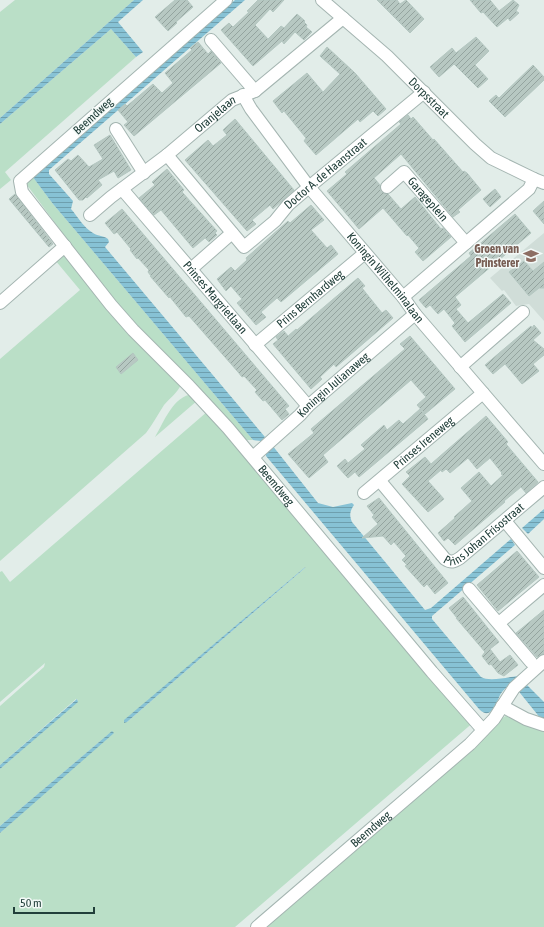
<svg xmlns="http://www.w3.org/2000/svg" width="544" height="927" font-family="'Asap Condensed',sans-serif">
	<defs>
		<pattern id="water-rules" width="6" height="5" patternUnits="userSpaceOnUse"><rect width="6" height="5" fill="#87c2d5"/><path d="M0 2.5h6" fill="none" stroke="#6e9fae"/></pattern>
		<pattern id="building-hatch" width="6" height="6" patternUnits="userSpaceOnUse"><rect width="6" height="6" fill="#b7c8c2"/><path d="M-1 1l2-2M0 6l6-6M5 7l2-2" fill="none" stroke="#94a49f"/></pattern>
	</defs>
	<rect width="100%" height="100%" fill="#e2ede9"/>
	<path fill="#d0ddd8" d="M544,233V321L529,304L516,306L504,290L502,291L490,278Z"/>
	<g fill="#badfc7" fill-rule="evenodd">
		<path d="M15,0H134L0,118V12Z"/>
		<path d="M111,29L136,57L5,172L11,180L0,189V124Z"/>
		<path d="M32,176L53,204L253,440H247L240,435L215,405L112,300L27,185V181Z"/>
		<path d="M64,253L181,385C177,393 170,398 164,405C158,414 153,424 146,433L0,561V359L80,290L55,260Z"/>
		<path d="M193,394L198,400L155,437C164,422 173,396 193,394Z"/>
		<path d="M208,411L475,721L235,927H0V833L111,732L0,826V769L78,700L76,699L0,765V706L44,667L45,663L0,702V572L2,571L10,582ZM306,567L127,722L124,721L304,568Z"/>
		<path d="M507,715L544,727V927H258L501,719Z"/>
	</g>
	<g fill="url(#water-rules)">
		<path d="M134,0H143L118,22L143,52L136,57L111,29L0,124V118Z"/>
		<path d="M235,0H245L49,170V174L73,201L71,209C78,217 84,228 93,233C99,237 103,235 108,239L109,242L105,247L265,437L261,441L253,440L53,204L32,176Z"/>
		<path d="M272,445L318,503L333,507L352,503L354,505C350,511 349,515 352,522L425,610L431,608L511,539L515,545L432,616V619L481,677C489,682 509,677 518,676L544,702V719H541L512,683C507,687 503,690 500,695C496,704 491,721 479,709L266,456V452Z"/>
		<path d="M544,509V519L528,534L522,528Z"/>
		<path d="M306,567L127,722L124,723V720L304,568Z"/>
		<path d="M77,699L78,702L0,769V765Z"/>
		<path d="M112,731L114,733L0,833V826Z"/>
	</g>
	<g fill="url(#building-hatch)" stroke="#b4c7c1">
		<path d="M175,0H187L193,7L176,22L177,23L168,31L155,17Z"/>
		<path d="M258,0H284L273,12L270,9L255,25L268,39L281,26L284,28L297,14L305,21L304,22L307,25L306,27L312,32L304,40L295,32L284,44L282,41L253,66L221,30L229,23L233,27L249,12L247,11Z"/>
		<path d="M377,0H397L400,4L406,0L424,19L410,33Z"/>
		<path d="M470,0H490L499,11L513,0L519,5L516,11L519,13L510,21L508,18L497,27L483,12L481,13Z"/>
		<path d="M476,37L489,51L475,65L488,79L478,88L454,64L439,77L430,67L452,48L456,53Z"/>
		<path d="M198,42L208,54L211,51L221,63L134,136L124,125L128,122L118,110L125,104L127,106L153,84L162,93L173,83L165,73L192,50L190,48Z"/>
		<path d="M327,47L355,73L386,109L378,116L373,111L360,122L358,119L316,155L304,141L306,138L284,111L282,113L273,101L307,73L323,92L340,74L320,56Z"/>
		<path d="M533,65L544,77V80L505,117L489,101L496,95L499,98Z"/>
		<path d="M408,115L411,119L413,117L433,140L434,139L463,172L464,171L467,173L481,190L458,210L460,212L453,217L401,154L374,178L380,185L381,192L388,194L401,209L415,197L441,229L443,228L451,237L423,261L415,252L419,248L408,235L407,236L383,208L359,229L327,191L347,174L345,172L401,124L399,122Z"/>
		<path d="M235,119L294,190L273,209L270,205L252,220L256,224L247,231L185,160L208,140L213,146L227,135L223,130Z"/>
		<path d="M110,135L131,170L118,178L114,171L98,180L102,185L87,198L86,197L83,200H79L55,170L68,159L71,161L78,155L89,167L103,159L94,145Z"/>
		<path d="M167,169L184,190L182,192L217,231L215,233L217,235L209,242L205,238L193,248L161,210L154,215L139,198L155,185L152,182Z"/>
		<path d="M495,189L501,197L490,207L483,199Z"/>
		<path d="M15,194L53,244L49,247L9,199Z"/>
		<path d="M544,201V224L533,211Z"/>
		<path d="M311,205L324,220L311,230L327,248L331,245L338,254L281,302L277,298L261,312L266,317L256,325L237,303L242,299L231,286L226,291L217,279L231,267L235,271L247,260L246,258L280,228L288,221L290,223Z"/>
		<path d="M122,209L289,406L285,409L289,414L282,420L265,400L263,401L255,392L257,390L244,376L242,377L238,372L189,316L186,317L170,297L169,298L150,276H151L148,272L149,270L138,258L137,259L130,250L131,249L117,232L114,234L105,223Z"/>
		<path d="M515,214L531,233L455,297L461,305L456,309L468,323L503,294L511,303L465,342L452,326L455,323L444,309L438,314L430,305L426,308L419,300L471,256L469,253Z"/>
		<path d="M524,261L533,271L544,262V288H539L529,296L509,272Z"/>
		<path d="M358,278L365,286L362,288L382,313L386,310L393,318L336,367L334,364L320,377L322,379L311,389L273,344L278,340L276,337L284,331L288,336L296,329L297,330Z"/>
		<path d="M534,325L541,333L533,340L544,349V355L533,364L539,371L522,384L505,364L493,374L485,365L531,326L532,328Z"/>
		<path d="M410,336L455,389L425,414L417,405L426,397L411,380L323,455L328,462L309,478L288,454L314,433L311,429L405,349L400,344Z"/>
		<path d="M133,353L138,360L121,374L116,367Z"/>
		<path d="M420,409L428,419L359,477L355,472L348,478L337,466L345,459L348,463L365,449L361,445L384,425L387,430L399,420L403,424Z"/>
		<path d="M486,416L508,442L506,444L538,482L526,493L521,487L504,501L505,502L455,545L448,538L444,541L438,533L455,518L454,517L472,501L461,488L479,472L491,486L503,475L501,474L502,473L490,458L477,469L468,458L450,473L446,469L442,472L441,470L428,481L444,499L428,512L402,484L410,476L406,472L425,457L431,464Z"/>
		<path d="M379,498L448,583L435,594L427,584L424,587L405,566L407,565L402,560L406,556L394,542L391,545L383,536L362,538L378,524L372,517L374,515L367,506Z"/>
		<path d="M517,551L539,577L498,611L477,585Z"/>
		<path d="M463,597L499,642L490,649L500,662L510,655L518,665L504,676L498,673L491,664L489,665L482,656L485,652L456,618H457L449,608Z"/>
		<path d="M544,610V654L537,657L516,633Z"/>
	</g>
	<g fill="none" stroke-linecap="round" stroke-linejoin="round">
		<g stroke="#a4b5b1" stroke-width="14">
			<g id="minor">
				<path id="s1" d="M226,0L20,181L22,192L111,305L133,330L189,386L228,428L432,672L483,730"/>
				<path id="s2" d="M322,0L387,56L475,144L491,158L534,179L544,183"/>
				<path d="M211,40L255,91"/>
				<path id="s3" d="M243,95L251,109L309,187L403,297L415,314L544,464"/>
				<path d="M116,129L144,173"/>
				<path id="s4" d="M167,155L244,247L275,221L288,205L309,187L424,92"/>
				<path id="s5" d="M387,187L404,172L466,243"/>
				<path id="s6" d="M122,189L308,406"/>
				<path id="s7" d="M90,215L111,197L167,155L232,100L255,91L343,18"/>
				<path d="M191,269L232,233"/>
				<path d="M403,297L529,189L534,179"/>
				<path d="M0,303L65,246"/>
				<path id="s8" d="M255,345L365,253"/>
				<path d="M460,367L523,312"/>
				<path id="s9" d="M253,457L300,415L308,406L415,314"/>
				<path id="s10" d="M380,481L445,559C451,563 454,562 460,558L544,487"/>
				<path id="s11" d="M364,493L483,393"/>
				<path d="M505,521L544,568"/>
				<path d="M469,589L531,662"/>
				<path d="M499,623L544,585"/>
				<path d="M502,706L526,719L544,725"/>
				<path id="s12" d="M257,927L470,744L494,719L514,688L544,661"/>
			</g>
		</g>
		<use href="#minor" stroke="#fff" stroke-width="12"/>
	</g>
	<defs>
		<g id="school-bare" transform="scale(1.2)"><path d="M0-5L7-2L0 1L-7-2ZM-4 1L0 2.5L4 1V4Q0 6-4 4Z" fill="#8d6e63" stroke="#f3f9f7" stroke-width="2.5" paint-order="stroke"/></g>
	</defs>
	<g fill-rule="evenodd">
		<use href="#school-bare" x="531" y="256"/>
	</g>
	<g text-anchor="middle" stroke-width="3" stroke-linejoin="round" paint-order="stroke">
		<g font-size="12" fill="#213f3a" stroke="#f3f9f7">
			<text dy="4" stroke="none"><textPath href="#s2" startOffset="145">Dorpsstraat</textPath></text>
			<text dy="4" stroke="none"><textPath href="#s7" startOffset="161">Oranjelaan</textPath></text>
			<text transform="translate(93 116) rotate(-42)" y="4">Beemdweg</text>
			<text dy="4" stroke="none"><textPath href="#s4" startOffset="230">Doctor A. de Haanstraat</textPath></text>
			<text dy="4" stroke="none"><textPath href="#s5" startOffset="59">Garageplein</textPath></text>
			<text dy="4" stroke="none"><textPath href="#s3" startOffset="232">Koningin Wilhelminalaan</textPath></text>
			<text dy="4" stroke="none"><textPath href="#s6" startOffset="143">Prinses Margrietlaan</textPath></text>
			<text dy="4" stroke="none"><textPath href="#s8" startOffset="72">Prins Bernhardweg</textPath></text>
			<text dy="4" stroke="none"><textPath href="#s9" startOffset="108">Koningin Julianaweg</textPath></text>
			<text dy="4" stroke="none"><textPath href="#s11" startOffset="78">Prinses Ireneweg</textPath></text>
			<text dy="4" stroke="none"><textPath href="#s1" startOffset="674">Beemdweg</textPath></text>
			<text dy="4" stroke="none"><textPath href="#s10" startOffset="150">Prins Johan Frisostraat</textPath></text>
			<text dy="4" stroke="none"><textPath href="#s12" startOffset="150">Beemdweg</textPath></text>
		</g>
		<g font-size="12" font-weight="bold" fill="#785e54" stroke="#f3f9f7" text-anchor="end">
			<text x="519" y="253">Groen van<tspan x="519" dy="14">Prinsterer</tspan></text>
		</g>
	</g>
	<path d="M14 907v6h80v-6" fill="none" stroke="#213f3a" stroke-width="2"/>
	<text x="20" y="907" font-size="12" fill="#213f3a" stroke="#f3f9f7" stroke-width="3" paint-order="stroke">50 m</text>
</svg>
